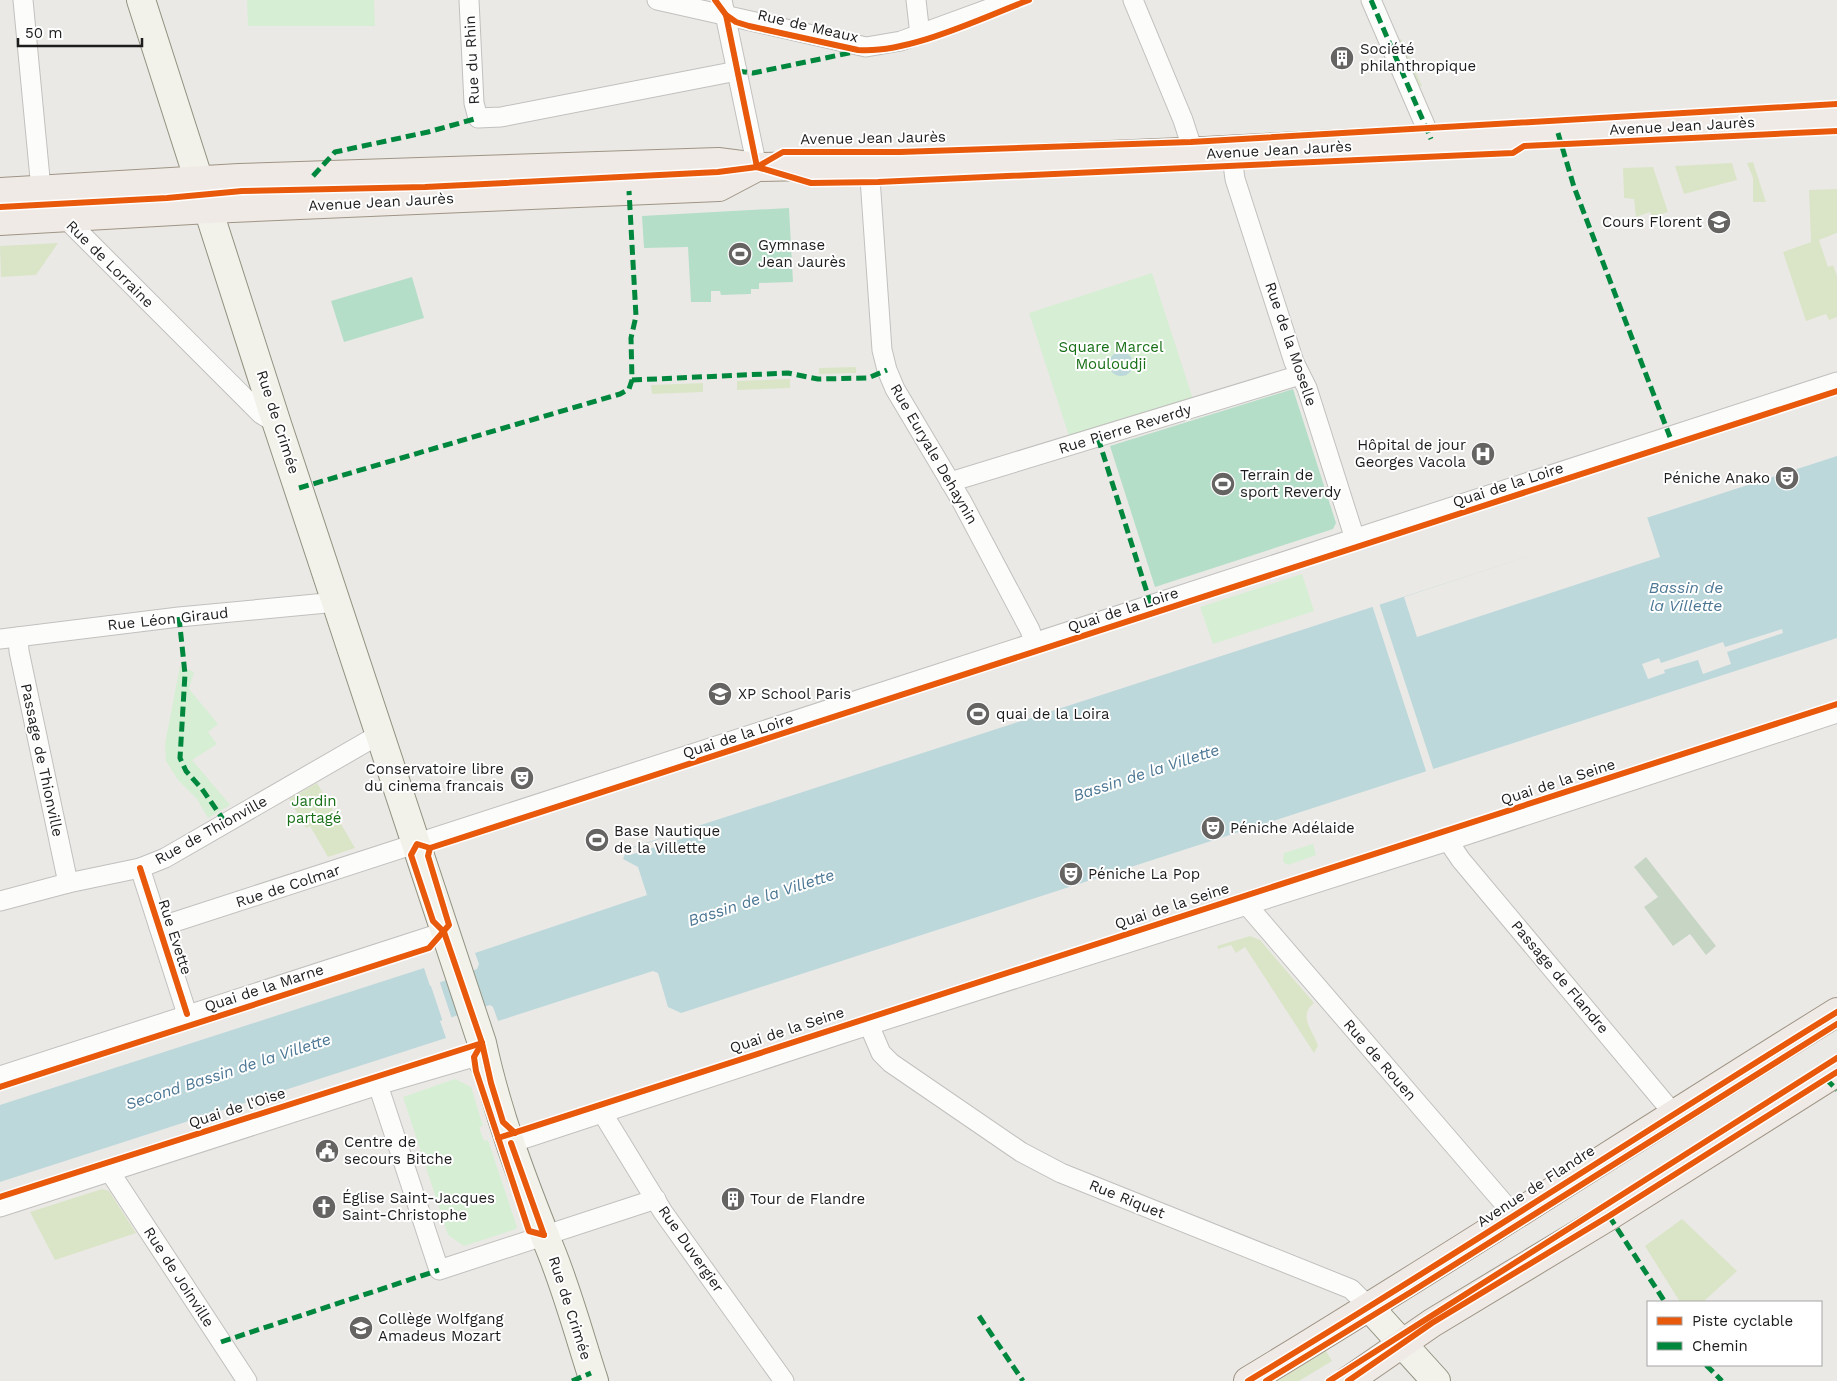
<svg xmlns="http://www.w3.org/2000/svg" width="1837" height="1381" font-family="'Work Sans',sans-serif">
	<rect width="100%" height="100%" fill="#ebe9e6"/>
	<g fill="#dae5c7">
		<path d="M1401,39L1422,86L1417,87L1397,41Z"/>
		<path d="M1753,162L1766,202H1753V178L1747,163Z"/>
		<path d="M1732,163L1737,180L1684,194L1675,166Z"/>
		<path d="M1653,167L1668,212L1652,217L1650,212L1636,217L1634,199L1624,198L1623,168Z"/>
		<path d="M1837,189V233L1819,240L1828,267L1833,265L1837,276V317L1829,320L1826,314L1806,321L1783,252L1811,242L1809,190Z"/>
		<path d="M58,243L36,275L1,277L0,246Z"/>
		<path d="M856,367V373L819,374V368Z"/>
		<path d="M790,379V388L737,390V381Z"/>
		<path d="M703,383V392L652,394L651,385Z"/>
		<path d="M317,783L355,848L328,857L310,826L306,828L289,799Z"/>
		<path d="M1250,936L1260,940L1314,1003C1297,1017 1314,1031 1318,1046L1314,1053L1245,947L1236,953L1231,945L1218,949L1217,946Z"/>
		<path d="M102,1189L109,1191L136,1233L55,1260L30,1212Z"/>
		<path d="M1682,1219L1737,1271L1703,1302H1680L1645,1246Z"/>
		<path d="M1326,1351L1332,1361L1299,1381H1277Z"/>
	</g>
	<path fill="#c6d5c4" d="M1646,857L1716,946L1706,955L1690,934L1673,946L1644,907L1658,897L1634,867Z"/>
	<g fill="#d6eed3">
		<path d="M247,0H374L375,26H248Z"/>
		<path d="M1152,273L1193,399L1070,439L1029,313Z"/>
		<path d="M1302,574L1314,611L1213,644L1200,607Z"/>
		<path d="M180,666L194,672L189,689L218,724L208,732L217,744L192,760L230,805L208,818L197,799L178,780L166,761L165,744Z"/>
		<path d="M1313,844L1316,855L1288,865L1283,862L1284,853Z"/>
		<path d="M455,1079L471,1087L483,1126L479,1127L484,1141L488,1140L517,1227L516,1229L464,1246L448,1235L403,1097Z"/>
	</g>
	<g fill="#b5dec8">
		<path d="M789,208L793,282L759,283V289H751V294L721,295L720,291H711V302H691L688,247L644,248L642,216Z"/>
		<path d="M412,277L424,318L344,342L331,301Z"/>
		<path d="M1293,389L1336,523L1333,529L1155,587L1110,446Z"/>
	</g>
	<g fill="#bcd8db">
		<circle cx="1121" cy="364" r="12"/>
		<path d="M1837,456V638L681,1013L668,1007L658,973L653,971L498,1021L493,1007L490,1005L440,1021L446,1038L0,1182V1105L424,968L430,986L477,969L479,964L475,953L647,895L638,867L623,859L627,849Z"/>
	</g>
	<g fill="#ebe9e6">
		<path d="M1647,517L1660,557L1417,637L1404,597Z"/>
		<path d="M1379,603L1434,771L1427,774L1372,605Z"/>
		<path d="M1782,629L1783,633L1727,652L1731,664L1703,674L1698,660L1664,670L1665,673L1648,679L1642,664L1659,658L1661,663L1723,642L1725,647Z"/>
		<path d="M685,831L687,837L630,855L629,849Z"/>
		<path d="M424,965L426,967L431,983L439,980L452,1019L443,1022Z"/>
	</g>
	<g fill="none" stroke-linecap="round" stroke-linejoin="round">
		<g stroke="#c1c0be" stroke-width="21">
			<g id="street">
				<path d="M23,0L41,189L65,218L261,414L277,424"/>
				<path d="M469,0L474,103L478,118L501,117L737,71"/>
				<path d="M657,0L866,47L901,41L1013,0"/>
				<path d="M722,0L757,167"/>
				<path d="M916,0L920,35"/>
				<path d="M1133,0L1183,120L1193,151"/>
				<path d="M1371,0L1431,139"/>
				<path d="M1231,149L1235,179L1294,362L1307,388L1355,539"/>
				<path d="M869,164L882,350L887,370L895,389L961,500L1030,630L1034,642"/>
				<path d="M950,482L1300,375"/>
				<path d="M18,637L19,651L68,883"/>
				<path d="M0,639L179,617L337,602"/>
				<path d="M1448,841L1461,860L1673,1113"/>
				<path d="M140,868L187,1014"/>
				<path d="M0,901L68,883L140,868L165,858L380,734"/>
				<path d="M1246,904L1514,1215"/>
				<path d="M159,927L1837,382"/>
				<path d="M869,1025L881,1053L891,1063L1021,1152L1061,1173L1351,1289L1369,1307"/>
				<path d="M0,1076L444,932"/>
				<path d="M378,1085L439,1270L656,1199"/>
				<path d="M603,1114L663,1212L784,1381"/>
				<path d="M511,1143L847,1032L1448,841L1837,713"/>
				<path d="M110,1172L247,1381"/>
				<path d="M0,1207L378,1085L474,1057L487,1076"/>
			</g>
		</g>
		<g stroke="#939280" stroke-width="30">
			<g id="secondary">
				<path d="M141,0L277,424L482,1043C497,1114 524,1184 551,1251C568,1293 580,1338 594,1381"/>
				<path d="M1369,1307L1436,1381"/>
			</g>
		</g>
		<g stroke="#9f9485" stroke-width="30">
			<g id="primary">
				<path d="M0,192L239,178L718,162L757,167L900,164L1205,151L1837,118"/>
				<path d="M0,221L209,209L719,187L757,167"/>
				<path d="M1248,1381C1447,1261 1640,1134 1837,1012"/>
				<path d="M1348,1381L1432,1323L1609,1216L1837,1072"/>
			</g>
		</g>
		<use href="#street" stroke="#fcfcfb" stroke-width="19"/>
		<use href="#secondary" stroke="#f2f1ea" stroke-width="28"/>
		<use href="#primary" stroke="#efeae5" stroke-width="28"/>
		<g stroke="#00873e" stroke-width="5" stroke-dasharray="10 5" stroke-linecap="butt">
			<path d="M1371,0L1431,139"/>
			<path d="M737,71L753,73L854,52"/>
			<path d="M1558,133L1574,187L1670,437"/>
			<path d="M313,176L335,152L428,132L478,118"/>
			<path d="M632,380L788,373L818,379L868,378L887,370"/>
			<path d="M1098,438L1151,605"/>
			<path d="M299,488L620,394L629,389L632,380L631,338L636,316L629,191"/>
			<path d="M179,617L185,674L180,758L186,771L202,789L225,822"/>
			<path d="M1826,1079L1837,1090"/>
			<path d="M1609,1216L1665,1302"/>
			<path d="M979,1316L1023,1381"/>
			<path d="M221,1342L439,1270"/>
			<path d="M1706,1365L1722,1381"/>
			<path d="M572,1381L591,1373"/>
		</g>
		<g stroke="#fff" stroke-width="9">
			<g id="cycleway">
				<path d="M715,0L726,15L757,167"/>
				<path d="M726,15L736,22L749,26L858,50C908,54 982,18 1029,0"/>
				<path d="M757,167L783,152H900L1191,142L1837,104"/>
				<path d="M0,207L167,198L242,191L425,187L718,172L757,167L811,183L878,182L1468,155L1513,153L1524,146L1837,131"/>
				<path d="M140,868L187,1014"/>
				<path d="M482,1043L474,1057L476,1071L529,1231L544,1235"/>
				<path d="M0,1087L429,948L449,925L428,856L430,848"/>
				<path d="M515,1133L503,1122L491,1083L482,1043L444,932L433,921L411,855L417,844L430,848L1837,391"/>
				<path d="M498,1138L1837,704"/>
				<path d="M511,1143L544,1235"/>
				<path d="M0,1197L482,1043"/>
				<path d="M1248,1381C1447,1261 1640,1134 1837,1012"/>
				<path d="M1266,1381L1411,1292L1837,1024"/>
				<path d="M1329,1381L1837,1058"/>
				<path d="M1348,1381L1432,1323L1609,1216L1837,1072"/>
			</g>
		</g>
		<use href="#cycleway" stroke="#e8590c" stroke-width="6"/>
	</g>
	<defs>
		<g id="building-disc" transform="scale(1.25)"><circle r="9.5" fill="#656463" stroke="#fff"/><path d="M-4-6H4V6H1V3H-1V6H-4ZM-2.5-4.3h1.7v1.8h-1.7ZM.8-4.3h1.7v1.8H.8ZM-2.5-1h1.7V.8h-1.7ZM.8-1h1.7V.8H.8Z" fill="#fff"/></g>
		<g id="university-disc" transform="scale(1.25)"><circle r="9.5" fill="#656463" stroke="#fff"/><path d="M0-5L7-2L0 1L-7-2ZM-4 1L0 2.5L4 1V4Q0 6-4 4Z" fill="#fff"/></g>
		<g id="stadium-disc" transform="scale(1.25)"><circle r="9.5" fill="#656463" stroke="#fff"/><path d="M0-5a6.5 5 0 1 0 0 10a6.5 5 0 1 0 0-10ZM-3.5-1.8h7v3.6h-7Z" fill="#fff"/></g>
		<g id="hospital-disc" transform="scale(1.25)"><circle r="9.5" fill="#656463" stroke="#fff"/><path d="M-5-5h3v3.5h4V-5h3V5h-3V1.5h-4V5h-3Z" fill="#fff"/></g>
		<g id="theatre-disc" transform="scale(1.25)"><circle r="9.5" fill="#656463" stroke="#fff"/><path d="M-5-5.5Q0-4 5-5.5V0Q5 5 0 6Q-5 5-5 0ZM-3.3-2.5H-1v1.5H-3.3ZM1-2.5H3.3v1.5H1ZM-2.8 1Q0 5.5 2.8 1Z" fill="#fff"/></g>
		<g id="civic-disc" transform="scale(1.25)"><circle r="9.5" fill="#656463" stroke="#fff"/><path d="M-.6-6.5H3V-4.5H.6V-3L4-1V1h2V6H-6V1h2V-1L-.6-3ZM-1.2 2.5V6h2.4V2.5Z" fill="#fff"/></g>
		<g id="church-disc" transform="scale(1.25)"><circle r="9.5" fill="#656463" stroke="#fff"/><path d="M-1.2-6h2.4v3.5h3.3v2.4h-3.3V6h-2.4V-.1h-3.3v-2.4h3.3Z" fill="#fff"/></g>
		<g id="school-disc" transform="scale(1.25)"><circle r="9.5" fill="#656463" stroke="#fff"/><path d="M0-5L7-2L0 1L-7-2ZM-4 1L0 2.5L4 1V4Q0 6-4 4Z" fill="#fff"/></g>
	</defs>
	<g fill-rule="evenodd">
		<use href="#building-disc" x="1342" y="58"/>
		<use href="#university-disc" x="1719" y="222"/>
		<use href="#stadium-disc" x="740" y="254"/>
		<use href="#hospital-disc" x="1483" y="454"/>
		<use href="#theatre-disc" x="1787" y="478"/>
		<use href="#stadium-disc" x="1223" y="484"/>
		<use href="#university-disc" x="720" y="694"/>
		<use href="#stadium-disc" x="978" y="714"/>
		<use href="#theatre-disc" x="522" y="778"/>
		<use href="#theatre-disc" x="1213" y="828"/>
		<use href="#stadium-disc" x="597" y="840"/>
		<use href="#theatre-disc" x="1071" y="874"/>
		<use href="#civic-disc" x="327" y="1151"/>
		<use href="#building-disc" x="733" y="1199"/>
		<use href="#church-disc" x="324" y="1207"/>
		<use href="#school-disc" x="361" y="1328"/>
	</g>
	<g text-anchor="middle" stroke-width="4" stroke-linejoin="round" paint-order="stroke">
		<g font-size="15" fill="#1d1d1d" stroke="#fff">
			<text transform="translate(808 26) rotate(13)" y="5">Rue de Meaux</text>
			<text transform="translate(472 60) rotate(-93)" y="5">Rue du Rhin</text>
			<text transform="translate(1682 126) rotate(-3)" y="5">Avenue Jean Jaurès</text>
			<text transform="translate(873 138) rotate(-1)" y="5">Avenue Jean Jaurès</text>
			<text transform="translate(1279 150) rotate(-3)" y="5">Avenue Jean Jaurès</text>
			<text transform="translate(381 202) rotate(-3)" y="5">Avenue Jean Jaurès</text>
			<text transform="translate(110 264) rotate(45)" y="5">Rue de Lorraine</text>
			<text transform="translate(1291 344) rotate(71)" y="5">Rue de la Moselle</text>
			<text transform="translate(278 422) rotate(72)" y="5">Rue de Crimée</text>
			<text transform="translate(1125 429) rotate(-17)" y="5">Rue Pierre Reverdy</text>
			<text transform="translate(934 454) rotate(60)" y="5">Rue Euryale Dehaynin</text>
			<text transform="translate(1508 485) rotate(-18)" y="5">Quai de la Loire</text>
			<text transform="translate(1123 610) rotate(-18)" y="5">Quai de la Loire</text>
			<text transform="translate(168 619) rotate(-6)" y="5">Rue Léon Giraud</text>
			<text transform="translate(738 736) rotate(-18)" y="5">Quai de la Loire</text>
			<text transform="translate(42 760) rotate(78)" y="5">Passage de Thionville</text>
			<text transform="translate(1558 782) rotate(-18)" y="5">Quai de la Seine</text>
			<text transform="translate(211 830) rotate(-29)" y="5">Rue de Thionville</text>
			<text transform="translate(288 886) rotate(-18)" y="5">Rue de Colmar</text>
			<text transform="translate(1172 906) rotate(-18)" y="5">Quai de la Seine</text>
			<text transform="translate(175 937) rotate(72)" y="5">Rue Evette</text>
			<text transform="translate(1560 977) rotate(50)" y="5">Passage de Flandre</text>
			<text transform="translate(264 988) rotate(-18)" y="5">Quai de la Marne</text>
			<text transform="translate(787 1030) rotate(-18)" y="5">Quai de la Seine</text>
			<text transform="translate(1380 1060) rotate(49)" y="5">Rue de Rouen</text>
			<text transform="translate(237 1108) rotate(-18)" y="5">Quai de l'Oise</text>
			<text transform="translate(1536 1186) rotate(-33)" y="5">Avenue de Flandre</text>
			<text transform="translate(1127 1199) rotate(22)" y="5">Rue Riquet</text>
			<text transform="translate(691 1249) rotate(55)" y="5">Rue Duvergier</text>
			<text transform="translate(179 1277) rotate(57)" y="5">Rue de Joinville</text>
			<text transform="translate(570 1308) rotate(72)" y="5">Rue de Crimée</text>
		</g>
		<g font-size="15" fill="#1d1d1d" stroke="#fff" text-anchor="start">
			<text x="1360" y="54">Société<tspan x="1360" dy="17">philanthropique</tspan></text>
			<text x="1702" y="227" text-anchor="end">Cours Florent</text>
			<text x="758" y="250">Gymnase<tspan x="758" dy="17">Jean Jaurès</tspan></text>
			<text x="1466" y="450" text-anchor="end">Hôpital de jour<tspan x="1466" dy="17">Georges Vacola</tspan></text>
			<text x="1240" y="480">Terrain de<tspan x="1240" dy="17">sport Reverdy</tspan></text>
			<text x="1770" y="483" text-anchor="end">Péniche Anako</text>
			<text x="738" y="699">XP School Paris</text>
			<text x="996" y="719">quai de la Loira</text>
			<text x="504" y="774" text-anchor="end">Conservatoire libre<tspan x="504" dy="17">du cinema francais</tspan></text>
			<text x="1230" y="833">Péniche Adélaide</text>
			<text x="614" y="836">Base Nautique<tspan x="614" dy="17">de la Villette</tspan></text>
			<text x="1088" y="879">Péniche La Pop</text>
			<text x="344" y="1147">Centre de<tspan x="344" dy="17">secours Bitche</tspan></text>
			<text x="342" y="1203">Église Saint-Jacques<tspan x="342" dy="17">Saint-Christophe</tspan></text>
			<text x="750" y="1204">Tour de Flandre</text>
			<text x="378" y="1324">Collège Wolfgang<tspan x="378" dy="17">Amadeus Mozart</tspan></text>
		</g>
		<g font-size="15" fill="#176f16" stroke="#fff">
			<text x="1111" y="352">Square Marcel<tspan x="1111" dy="17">Mouloudji</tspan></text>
			<text x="314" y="806">Jardin<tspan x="314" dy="17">partagé</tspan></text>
		</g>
		<g font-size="16" font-style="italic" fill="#4c7794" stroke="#fff">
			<text x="1686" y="593">Bassin de<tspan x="1686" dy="18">la Villette</tspan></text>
			<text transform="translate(1146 772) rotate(-18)" y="6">Bassin de la Villette</text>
			<text transform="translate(761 897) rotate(-18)" y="6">Bassin de la Villette</text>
			<text transform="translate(228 1071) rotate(-18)" y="6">Second Bassin de la Villette</text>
		</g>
	</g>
	<rect x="1647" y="1301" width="175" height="65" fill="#ffffff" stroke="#a5a5a5"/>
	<rect x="1657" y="1317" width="25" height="8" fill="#e8590c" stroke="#a5a5a5"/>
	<text x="1692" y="1326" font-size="15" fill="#1d1d1d">Piste cyclable</text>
	<rect x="1657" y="1342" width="25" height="8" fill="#00873e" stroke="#a5a5a5"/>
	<text x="1692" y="1351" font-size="15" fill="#1d1d1d">Chemin</text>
	<path d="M18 38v8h124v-8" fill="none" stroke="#1d1d1d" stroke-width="2.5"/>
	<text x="25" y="38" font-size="15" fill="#1d1d1d" stroke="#ffffff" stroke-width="4" paint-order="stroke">50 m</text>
</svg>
